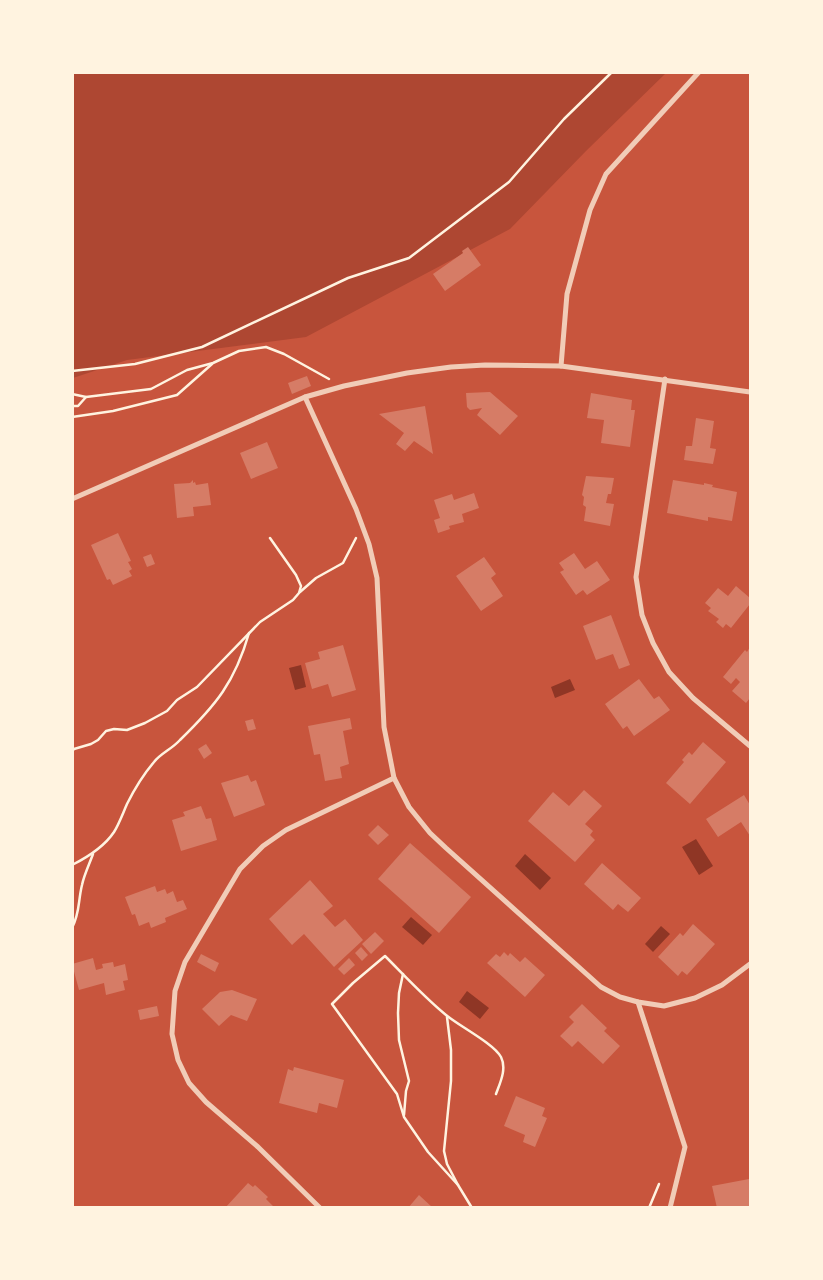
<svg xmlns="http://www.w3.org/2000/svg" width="823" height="1280" font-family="'DM Sans',sans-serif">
	<rect width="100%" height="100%" fill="#c8553d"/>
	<path fill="#ae4732" d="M73,73H666L586,151L510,229L306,337L127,360L73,378Z"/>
	<g fill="#8f3625">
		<path d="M301,665L306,687L295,690L289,668Z"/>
		<path d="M570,679L575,690L555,698L551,687Z"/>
		<path d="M696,839L713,866L699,875L682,847Z"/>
		<path d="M525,854L551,878L540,890L515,866Z"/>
		<path d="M411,917L432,935L423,945L402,927Z"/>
		<path d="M661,926L670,934L653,952L645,944Z"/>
		<path d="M467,991L489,1008L480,1019L459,1002Z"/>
	</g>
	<g fill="#d67c66">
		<path d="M468,247L481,265L445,291L433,274L463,253L462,251Z"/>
		<path d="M307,376L311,386L292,394L288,383Z"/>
		<path d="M490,392L518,416L500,435L477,415L482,408L470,410L467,407L466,393Z"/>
		<path d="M591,393L632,400L631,410H635L630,447L601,443L604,420L587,418Z"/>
		<path d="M425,406L433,454L414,441L405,451L396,444L404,433L379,414Z"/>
		<path d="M696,418L714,421L710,448L716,449L713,464L684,460L686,446H692Z"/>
		<path d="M267,442L278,468L251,479L240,453Z"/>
		<path d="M586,476L614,478L611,494H608L606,503L614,504L610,526L584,521L586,507L583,505L584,497L582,495Z"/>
		<path d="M193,480V483L195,482L196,485L208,483L211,505L193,507L194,516L177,518L174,484L190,483Z"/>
		<path d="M673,480L704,485V483L713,485L712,487L737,492L732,521L708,517V521L667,513Z"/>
		<path d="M474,493L479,508L462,514L464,522L449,526L450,529L438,533L434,520L440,518L434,500L452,494L454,500Z"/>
		<path d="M118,533L131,561L128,562L132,569L129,571L132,576L113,585L110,579L107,580L91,545Z"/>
		<path d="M574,553L585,569L597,561L610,580L587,595L583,590L576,595L560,572L564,570L559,563Z"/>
		<path d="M151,554L155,564L147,567L143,557Z"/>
		<path d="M484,557L496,574L491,578L503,596L481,611L456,576Z"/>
		<path d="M736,586L750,598V604L731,628L726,624L723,628L716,622L719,619L708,611L711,608L705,603L718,588L728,596Z"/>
		<path d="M611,615L630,665L619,669L613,654L596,660L583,626Z"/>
		<path d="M343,645L356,690L332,697L328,684L312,689L305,663L320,659L318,652Z"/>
		<path d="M750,647V698L746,703L732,691L740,682L736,678L731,684L723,677L745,650L747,652Z"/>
		<path d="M639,679L654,699L659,696L670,710L634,736L627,726L623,729L605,704Z"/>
		<path d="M350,718L352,729L343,731L349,764L340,767L342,778L325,781L320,754L314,755L308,726Z"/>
		<path d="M253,719L256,729L248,731L245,721Z"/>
		<path d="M703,742L726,762L690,804L666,783L684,762L682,760L689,752L692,755Z"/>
		<path d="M206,744L212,753L204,759L198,749Z"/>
		<path d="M248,775L251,782L256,780L265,805L234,817L221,783Z"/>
		<path d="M584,790L602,806L585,824L593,831L590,835L595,840L575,862L528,821L553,792L569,806Z"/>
		<path d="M744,795L750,805V836L741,822L718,837L706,819Z"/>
		<path d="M201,806L206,819L211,818L217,840L181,851L172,820L185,816L183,812Z"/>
		<path d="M378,825L389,835L378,845L368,835Z"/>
		<path d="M410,843L471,897L439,933L378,879Z"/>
		<path d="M602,863L641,898L628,912L618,904L613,910L584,884Z"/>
		<path d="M310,880L333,906L323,914L335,927L345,919L363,940L334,967L304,934L292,945L269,919Z"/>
		<path d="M155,886L157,892L165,889L167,894L173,891L177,902L183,900L187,909L165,918L166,922L151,928L149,922L139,926L135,914L132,915L125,897Z"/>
		<path d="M693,924L715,944L687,975L682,971L678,976L658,957L680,933L683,936Z"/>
		<path d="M375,932L384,941L371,954L362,944Z"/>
		<path d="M361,947L368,955L362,961L355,953Z"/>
		<path d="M504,952L508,956L510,953L520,962L525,957L545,975L525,997L487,963L496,954L500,957Z"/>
		<path d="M201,954L219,963L215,972L197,962Z"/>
		<path d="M93,958L96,970L103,968L102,964L113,962L114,967L125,964L128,980L123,981L125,990L106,995L104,983L79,990L72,964Z"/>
		<path d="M349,958L355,965L344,975L338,969Z"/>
		<path d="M232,990L257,999L247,1021L231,1015L219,1026L202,1009L220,992Z"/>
		<path d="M582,1004L607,1028L604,1031L620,1046L603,1064L578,1041L572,1047L560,1036L574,1022L569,1017Z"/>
		<path d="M157,1006L159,1016L140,1020L138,1010Z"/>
		<path d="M294,1067L344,1080L337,1108L319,1103L317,1113L279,1103L288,1069L293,1071Z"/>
		<path d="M516,1096L545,1108L542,1116L547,1118L535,1147L523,1142L525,1135L504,1126Z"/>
		<path d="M749,1179L750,1181V1208H717L712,1186Z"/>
		<path d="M248,1183L253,1187L255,1185L268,1197L266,1199L275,1208H225Z"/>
		<path d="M419,1195L433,1208H408Z"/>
	</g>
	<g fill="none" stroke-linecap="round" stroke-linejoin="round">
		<g stroke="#fff3e0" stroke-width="2.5">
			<path d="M72,371L135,364L202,347L348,278L409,258L509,182L564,119L612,72"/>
			<path d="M72,394L86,397L151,389L187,370L213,363L239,351L266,347L284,354L329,379"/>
			<path d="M72,406H78L86,397"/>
			<path d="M72,417L113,411L177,395L212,364"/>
			<path d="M300,592L316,578L343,563L356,538"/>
			<path d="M72,751L74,749L91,744L98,740L106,731L114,729L127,730L145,723L167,711L177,700L197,687L260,622L293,600L299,593L301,586L296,575L270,538"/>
			<path d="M72,865C88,857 104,847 114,832C119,824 123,813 127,804C134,790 143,775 154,762C161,753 172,749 180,740C216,705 235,682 249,633"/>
			<path d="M72,928C80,913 78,901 82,885C84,875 89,865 93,854"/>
			<path d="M403,974L399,993L398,1013L399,1040L409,1081L406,1091L404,1115"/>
			<path d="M447,1017L451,1050V1081L444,1151L447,1164L458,1185L472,1208"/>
			<path d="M458,1185L428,1152L404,1117L397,1094L332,1004L353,983L385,956C405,976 424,997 446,1015C459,1026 493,1043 501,1057C507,1069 500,1083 496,1094"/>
			<path d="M649,1208L659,1184"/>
		</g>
		<g stroke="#f1ccb7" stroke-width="5">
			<path d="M561,366L567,294L590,210L606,174L699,72"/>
			<path d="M665,379L636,577L642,615L653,643L669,672L693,698L750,746"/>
			<path d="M305,397L356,509L369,544L377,578L384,727L394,778L409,807L430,833L446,848L601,987L620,997L638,1002L664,1006L695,998L722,985L750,964"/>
			<path d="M72,499L305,397L344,386L407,373L451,367L485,365L561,366L750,392"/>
			<path d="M638,1002L685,1147L670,1208"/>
			<path d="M320,1208L258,1147L206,1102L189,1083L178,1060L172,1034L175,991L185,962L240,869L263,846L286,830L394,778"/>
		</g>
	</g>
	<rect width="823" height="1280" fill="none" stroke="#fff3e0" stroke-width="148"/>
</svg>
